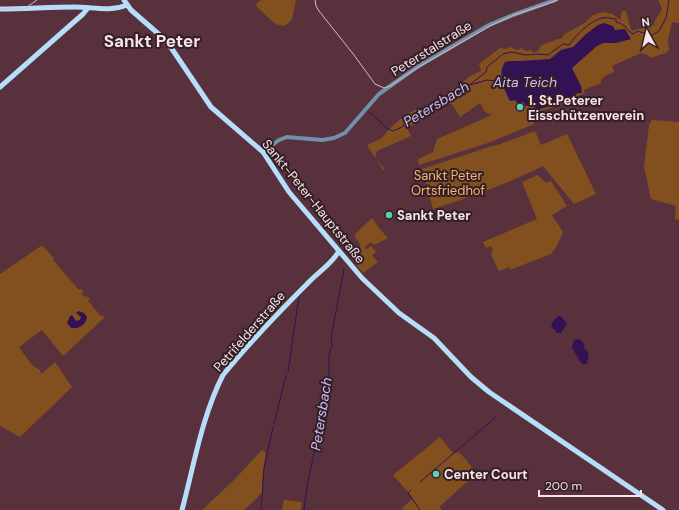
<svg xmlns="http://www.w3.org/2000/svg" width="679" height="510" font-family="'DM Sans',sans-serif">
	<rect width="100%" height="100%" fill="#58313d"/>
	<g fill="#824f1f">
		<path d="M261,0H296L292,19L285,26L278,25L273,22L257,7L256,4Z"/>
		<path d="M658,0H679V23L672,22L668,40L669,50L666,53L651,58L648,55L641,53L612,66L614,72L605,76L601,80V83L584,90L585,93L563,104L541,111L532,117L534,124L488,143L419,165L418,159L433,152L437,139L492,115L485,112L480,103L460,117L452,104L447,103L422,118V120L407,128L411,136L377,151L375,158L385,169L383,170L367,145L382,138L389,129L404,116L417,109L422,112L472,75L481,71L479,64L500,48L506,49L510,47L517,50L521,48L527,51L532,50L533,53C539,51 538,49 541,46C545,42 553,42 558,39H561L565,34L586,22L593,15L603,12L613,14L620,20L622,11H626L630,26L632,31C640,28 647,28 654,25C654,19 660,15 662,9Z"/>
		<path d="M652,120L679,122V220L675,219L676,206L651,199L644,167L649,125Z"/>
		<path d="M535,131L541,145L567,134L596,194L574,204L543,166C508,184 469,197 433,209L422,169L492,146H495Z"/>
		<path d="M538,175L546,183L551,181L567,206L552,215L563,232L557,246L551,254L510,270V267L499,271L491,255L493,250L491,246L486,248L483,242L537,219L522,182Z"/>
		<path d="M372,218L379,228L388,238L374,245L371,242L364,248L367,249L371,246L376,252L372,255L378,262L363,273L351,258L358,253L356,250L361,246L354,235Z"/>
		<path d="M41,246L44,247L54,258L53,260L79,290L81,289L84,292L81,295L88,297L90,299L88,301L100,315L105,317L63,356L42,330L19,347L31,364L40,370L41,374L55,362L72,387L20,437L0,426V274Z"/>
		<path d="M440,437L452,452L460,453L477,473L439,507L442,510H404L402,508L413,498L393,475Z"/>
		<path d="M262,450L266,453L263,472L262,493L244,510H202L234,480Z"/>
		<path d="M284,500L302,502L301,510H282Z"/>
	</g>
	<g fill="#321255">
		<path d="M604,23L613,26L615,30L625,29L631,39L616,43H603L597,46L572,68L581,86L582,93H578L560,103L537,110L533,105L525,106L524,102L517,103L515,100L510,101C504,89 497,75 505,62L510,61H521L550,59L561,50L573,47L586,34L598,25Z"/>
		<path d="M79,311L84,313L87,317C86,325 79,329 71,328L67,323L70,316L72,315L76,321L80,320L81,317L76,313Z"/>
		<path d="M558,316H561L567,324L561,333H557L551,326L553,321Z"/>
		<path d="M577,339L581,340L585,346L583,348C584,349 586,349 587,351C590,353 588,361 586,364H582L572,348L574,340Z"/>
	</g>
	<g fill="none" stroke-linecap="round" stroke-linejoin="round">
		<g stroke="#321255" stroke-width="1">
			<path d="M470,85L487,80L496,81"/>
			<path d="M369,112L388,129L393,131L402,127L409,118L429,111L451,96L459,93L486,72L487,67L503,54L511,52L526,55L539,54L548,55L563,44L569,45C575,36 592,19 603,18C607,17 611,19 616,19V22C627,25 626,30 633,34L638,31L651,36L659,31L666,18L669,0"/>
			<path d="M288,372L299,296L307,288"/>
			<path d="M274,424L286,375"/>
			<path d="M420,482L496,417"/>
			<path d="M411,490L408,493L420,510"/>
			<path d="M261,510L264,468L273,427"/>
			<path d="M304,510L307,486L329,383V356L332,345L331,338L344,269"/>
		</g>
		<path stroke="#7091a9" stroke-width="4" d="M263,152L279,140L287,137L322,140L334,138L345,133L379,94L417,67L489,25L513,15L555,0"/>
		<g stroke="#b6defb" stroke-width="5">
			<path d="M124,0L131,10L162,37L172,49L211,107L263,152L289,192L362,278L399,313L434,338L471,377L489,392L663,510"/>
			<path d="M0,9C25,9 50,7 75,7C93,7 110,12 127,5"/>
			<path d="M0,87L83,14L88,8"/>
			<path d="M182,510C194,465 202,416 223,375C249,343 278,313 307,284C317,273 332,264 339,251"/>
		</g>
		<g stroke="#d8bbc3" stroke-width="1">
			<path d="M315,0L316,6L319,11L354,55L375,84L384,88L390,86L417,68L490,26L514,15L558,0"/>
			<path d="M0,9H24L37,0"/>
		</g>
	</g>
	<g fill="#5ccebb" stroke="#322025" stroke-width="1.5">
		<circle cx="520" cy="107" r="4"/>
		<circle cx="389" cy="215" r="4"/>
		<circle cx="436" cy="474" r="4"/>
	</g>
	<g text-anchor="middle" stroke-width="4" stroke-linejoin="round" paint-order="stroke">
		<g font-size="13" fill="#fbe1e8" stroke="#322025">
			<text transform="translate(431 48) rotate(-32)" y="5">Peterstalstraße</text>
			<text transform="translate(314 201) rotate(51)" y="5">Sankt-Peter-Hauptstraße</text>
			<text transform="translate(249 331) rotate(-49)" y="5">Petrifelderstraße</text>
		</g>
		<g font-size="13" font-weight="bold" fill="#fbe1e8" stroke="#322025" text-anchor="start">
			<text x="528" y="105">1. St.Peterer<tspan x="528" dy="15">Eisschützenverein</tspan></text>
			<text x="397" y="220">Sankt Peter</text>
			<text x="444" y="479">Center Court</text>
		</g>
		<g font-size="13" fill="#fcb375" stroke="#322025">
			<text x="448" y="180">Sankt Peter<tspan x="448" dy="15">Ortsfriedhof</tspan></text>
		</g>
		<g font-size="14" font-style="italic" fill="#d0baf7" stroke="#322025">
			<text x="525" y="87">Aita Teich</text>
			<text transform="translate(436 104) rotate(-31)" y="5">Petersbach</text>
			<text transform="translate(321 414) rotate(-81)" y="5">Petersbach</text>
		</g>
		<g font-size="17" font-weight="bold" fill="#fbe1e8" stroke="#322025">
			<text x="152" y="47">Sankt Peter</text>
		</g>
	</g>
	<g transform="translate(647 32) rotate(352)" stroke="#322025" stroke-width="3" paint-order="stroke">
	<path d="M0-3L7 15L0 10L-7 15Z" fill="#fbe1e8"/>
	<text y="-6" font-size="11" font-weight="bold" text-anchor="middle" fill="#fbe1e8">N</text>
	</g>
	<path d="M539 490v6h102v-6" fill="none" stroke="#fbe1e8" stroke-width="2"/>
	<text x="545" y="490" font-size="12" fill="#fbe1e8" stroke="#322025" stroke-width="3" paint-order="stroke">200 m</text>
</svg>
